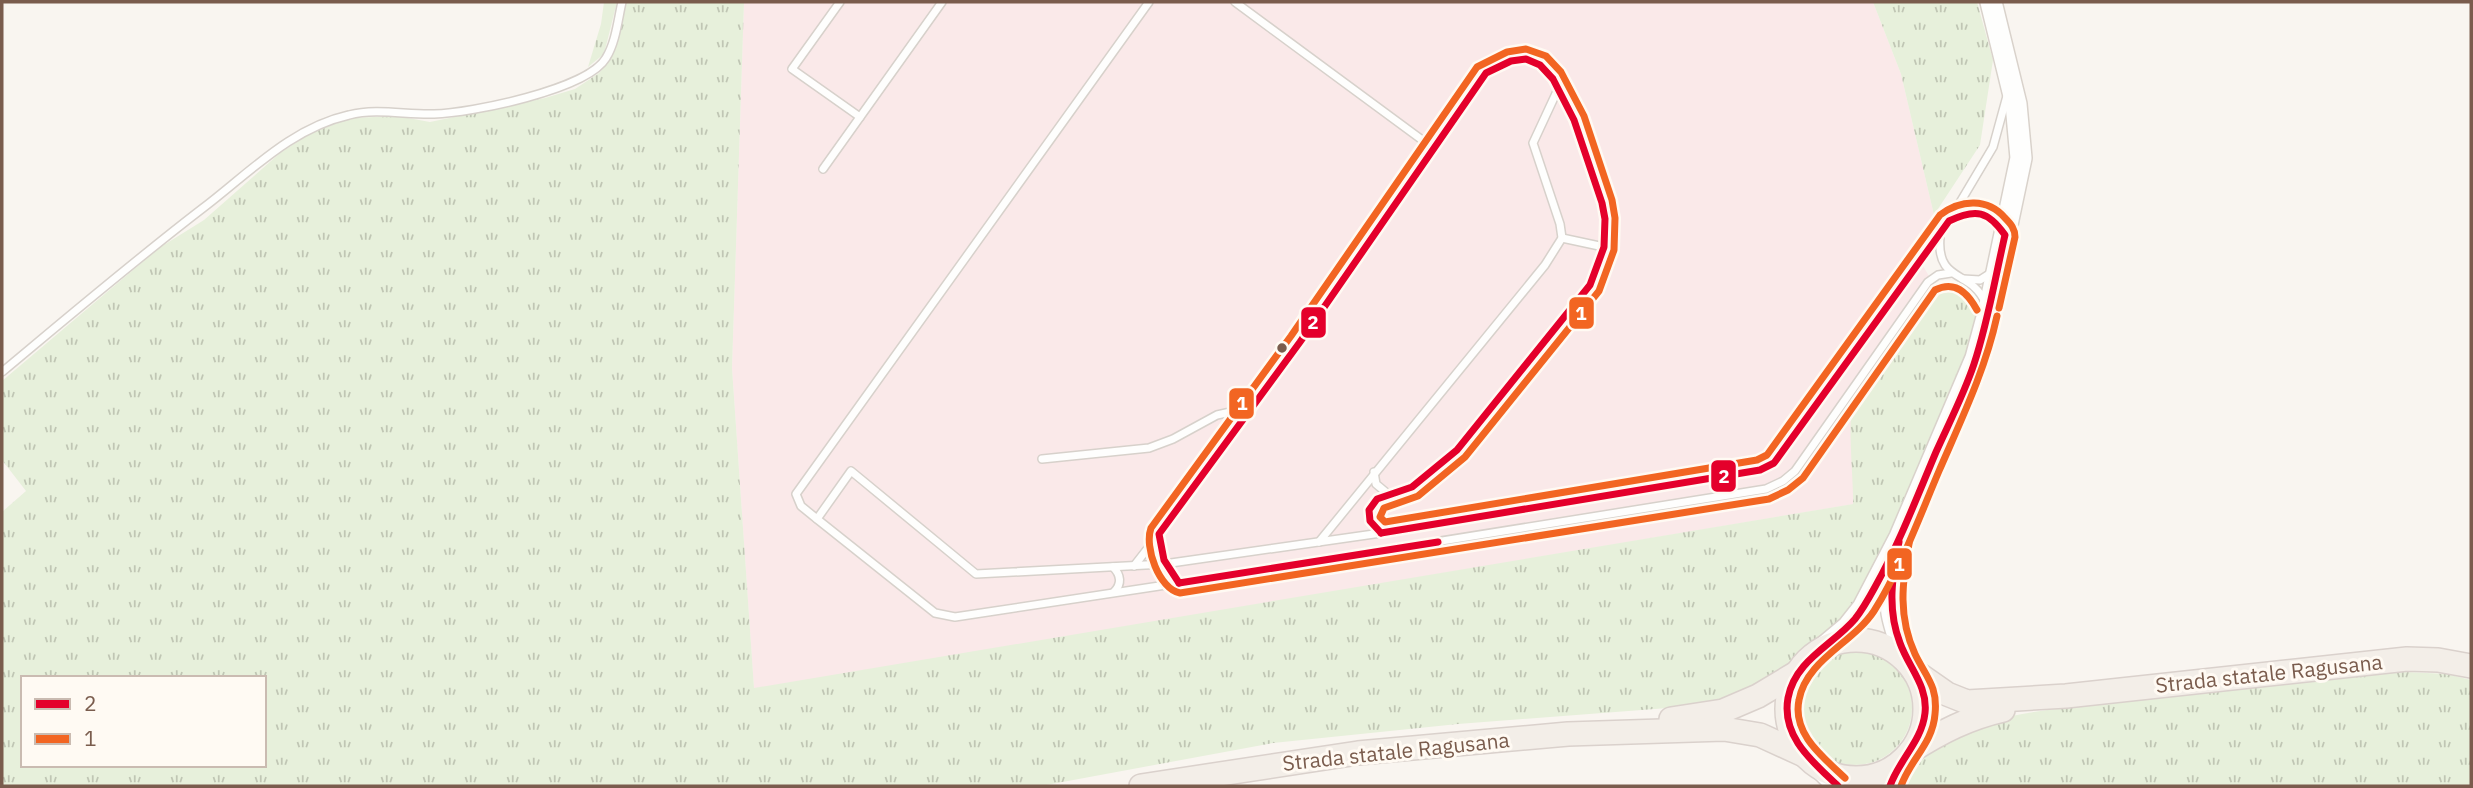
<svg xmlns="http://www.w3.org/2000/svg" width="2473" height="788" font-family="'IBM Plex Sans',sans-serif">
	<defs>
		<pattern id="grass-tufts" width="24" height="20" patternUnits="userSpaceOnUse" patternTransform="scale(1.75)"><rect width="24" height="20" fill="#e7f0db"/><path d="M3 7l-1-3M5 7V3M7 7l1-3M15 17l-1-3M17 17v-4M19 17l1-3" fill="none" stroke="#c0c6b4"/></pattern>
	</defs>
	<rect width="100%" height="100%" fill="#f9f5f0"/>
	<path fill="#fae9e9" d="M744,2H1873L1901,74L1934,215L1913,249L1936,288L1920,303L1851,410L1854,504L754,689L732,368Z"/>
	<g fill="url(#grass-tufts)" fill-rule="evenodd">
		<path d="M604,2H617L604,54L588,67L601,24Z"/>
		<path d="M627,2H744L732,368L754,688L1853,504C1854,485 1847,419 1853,407C1861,390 1922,295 1936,288C1945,283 1959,288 1965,295C1979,309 1976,322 1973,339L1899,524L1859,604L1829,633L1814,643L1772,681L1707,705L1458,724L1273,743L1041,786H2V512L26,491L2,460V381L159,248L204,220L280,153L311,133L351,118L397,116L430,122L545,98L575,89L599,73L611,59ZM23,678H264V765H23Z"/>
		<path d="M1873,2H1977L1993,60L1980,145L1934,215L1901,74Z"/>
		<circle cx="1855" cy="708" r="57"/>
		<path d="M2406,672L2447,674L2471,680V786H1899C1915,753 1955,733 1988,722C2031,709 2080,707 2125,701C2218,689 2312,676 2406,672Z"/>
	</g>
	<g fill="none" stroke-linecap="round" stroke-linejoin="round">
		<g stroke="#d7d1cb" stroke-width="10">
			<g id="lane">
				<path d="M840,2L792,69L860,117"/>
				<path d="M1149,2L796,494L801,506L817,519L935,613L955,617L1179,583L1766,489L1783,481L1795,471L1928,282L1938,275L1951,273"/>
				<path d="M1235,2L1433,148"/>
				<path d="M823,169L942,2"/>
				<path d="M1949,221L1993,147L2007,96"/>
				<path d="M1940,237C1936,283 1971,270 1985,302"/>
				<path d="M1562,238L1604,247"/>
				<path d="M1963,279L1980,280L1991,273"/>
				<path d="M2,372C68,317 134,261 203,208C249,173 291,128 349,115C377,108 406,115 434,114C470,113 587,90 606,58C616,42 618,19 622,2"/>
				<path d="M1042,459L1149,448L1173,439L1217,415L1253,407"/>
				<path d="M1374,472L1376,484L1388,494"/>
				<path d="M817,519L851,471L976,574L1164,564L1381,533L1760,470L1774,463L1784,450L1949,221C1969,210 1987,207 2001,229"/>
				<path d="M1319,542L1545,265L1562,238L1560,224L1533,143L1559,87"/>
				<path d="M1134,566L1159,534"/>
				<path d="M1113,567C1121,575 1122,584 1114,592"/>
				<path d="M1179,583C1164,564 1160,558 1159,534L1300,342L1486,73C1497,68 1513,57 1526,59C1565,63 1590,170 1602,203L1605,219L1604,247L1590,285L1457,450L1412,487L1377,499L1369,510L1370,521L1381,533"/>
			</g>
		</g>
		<g stroke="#d9d2cb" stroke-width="24">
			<g id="secondary">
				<path d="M1895,562C1886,607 1892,620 1907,662"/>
				<path d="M1823,648L1848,627L1863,608L1900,537L1976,358L1989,310L2021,158L2016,104L1991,2"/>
				<path d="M1819,767L1838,786"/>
				<path d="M1890,786L1903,760"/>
			</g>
		</g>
		<g stroke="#dad1cc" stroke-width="26">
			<g id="primary">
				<circle cx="1856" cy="709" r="69"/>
				<path d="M1914,671L1947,694L1967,702L2066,696L2407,659L2438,660L2471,666"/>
				<path d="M1671,719L1723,711L1758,696L1798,672"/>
				<path d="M1911,751C1941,732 1968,718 2003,710"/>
				<path d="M1141,786L1358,753L1568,734L1724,729L1760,735L1806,756"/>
			</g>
		</g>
		<use href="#lane" stroke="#fefefd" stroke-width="7"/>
		<use href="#secondary" stroke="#fefefd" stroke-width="21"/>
		<use href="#primary" stroke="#f3eee8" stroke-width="23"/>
		<g stroke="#fffaf3" stroke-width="12">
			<g id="bus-1">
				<path d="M1381,533L1760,470L1774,463L1949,221C1976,208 1988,211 2005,235C1995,278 1988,322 1974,364C1964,394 1949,423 1936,452C1917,497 1899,544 1875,587C1869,598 1863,609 1855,619C1833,645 1795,660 1788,698C1781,737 1813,762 1838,786"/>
				<path d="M1179,583L1164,560L1159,534L1300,342L1486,73L1511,61L1526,59L1540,65L1553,79L1574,120L1602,203L1605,219L1604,247L1590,285L1457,450L1412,487L1377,499L1369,510L1370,521L1381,533"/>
				<path d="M1179,583L1438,542"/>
				<path d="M1890,786C1899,760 1922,741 1925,713C1928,686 1909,668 1900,643C1887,609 1892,577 1899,542"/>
			</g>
		</g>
		<g stroke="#fffaf3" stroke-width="12">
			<g id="bus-2">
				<path d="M1977,310C1968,293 1955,280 1935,290L1803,478L1788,490L1769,499L1180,593C1159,589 1144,547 1151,528L1291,336L1477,67L1507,52L1526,49L1546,56L1561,72L1584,116L1612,200L1615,218L1614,250L1599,291L1465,457L1418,496L1384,508L1380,517L1385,522L1757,460L1767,455L1940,215C1961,199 1988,198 2005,218C2011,224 2015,229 2015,237L1999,308"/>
				<path d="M1845,778C1823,757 1792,734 1799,700C1806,660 1853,643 1874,611C1901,568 1919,518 1939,471C1961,420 1985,371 1997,316"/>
				<path d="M1901,786C1910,760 1933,743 1935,714C1938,686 1926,677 1915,654C1898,617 1902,583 1909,544"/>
			</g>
		</g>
		<use href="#bus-1" stroke="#e4002b" stroke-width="7"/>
		<use href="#bus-2" stroke="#f26522" stroke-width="7"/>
	</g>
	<circle fill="#7a5c4d" stroke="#fffaf3" stroke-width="2.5" cx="1282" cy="348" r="6"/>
	<g text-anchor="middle" stroke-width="6" stroke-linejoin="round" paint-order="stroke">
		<g font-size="21" fill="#7a5c4d" stroke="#fffaf3">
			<text transform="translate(2269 674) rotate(-6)" y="7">Strada statale Ragusana</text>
			<text transform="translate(1396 752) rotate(-6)" y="7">Strada statale Ragusana</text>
		</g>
	</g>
	<g stroke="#fffaf3" stroke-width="2.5">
		<rect x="1568" y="296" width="27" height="34" rx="7" fill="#f26522"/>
		<rect x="1300" y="306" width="27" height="33" rx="7" fill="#e4002b"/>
		<rect x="1228" y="387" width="27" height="33" rx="7" fill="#f26522"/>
		<rect x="1710" y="459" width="27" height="34" rx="7" fill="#e4002b"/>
		<rect x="1886" y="547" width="27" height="34" rx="7" fill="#f26522"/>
	</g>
	<g font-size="19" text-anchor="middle" font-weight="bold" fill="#fff">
		<text x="1581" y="320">1</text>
		<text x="1313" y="329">2</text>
		<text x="1242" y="410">1</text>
		<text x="1724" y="483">2</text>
		<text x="1899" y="571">1</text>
	</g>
	<rect width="2473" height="788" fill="none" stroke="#7a5c4d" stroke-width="7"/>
	<rect x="21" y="676" width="245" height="91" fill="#fffaf3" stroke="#cabbb1" stroke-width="2"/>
	<rect x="35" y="699" width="35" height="10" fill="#e4002b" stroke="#cabbb1" stroke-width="2"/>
	<text x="84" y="711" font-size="21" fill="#7a5c4d">2</text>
	<rect x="35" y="734" width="35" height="10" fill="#f26522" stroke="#cabbb1" stroke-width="2"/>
	<text x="84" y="746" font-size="21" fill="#7a5c4d">1</text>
</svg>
